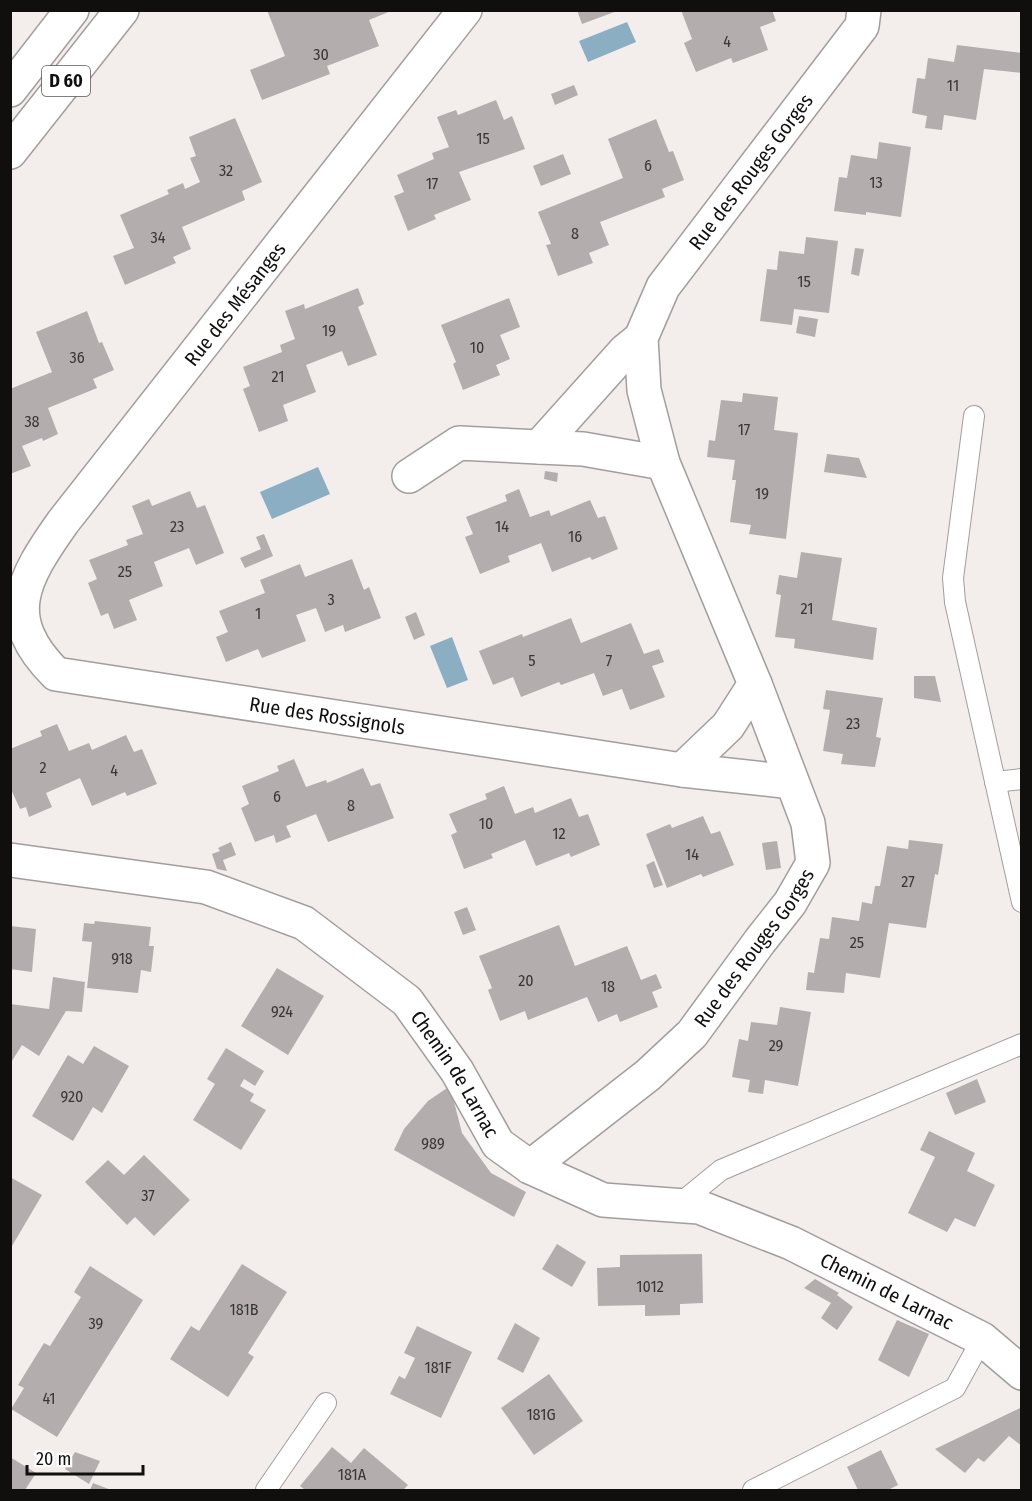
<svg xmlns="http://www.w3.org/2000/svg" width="1032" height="1501" font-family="'Fira Sans Condensed',sans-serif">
	<rect width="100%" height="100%" fill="#f3edec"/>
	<g fill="#8baec2">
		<path d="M627,22L636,42L588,62L579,41Z"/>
		<path d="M318,467L330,494L272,519L260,492Z"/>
		<path d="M452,637L468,680L447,688L430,646Z"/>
	</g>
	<g fill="#b3aead">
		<path d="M267,10H391V11L369,20L379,46L327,66L330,74L262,100L250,70L285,56Z"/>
		<path d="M577,10H617V11L582,24Z"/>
		<path d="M681,10H772L776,21L760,27L768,50L733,63L731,58L696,72L684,43L692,39Z"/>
		<path d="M957,45L1022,53V73L984,69L976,120L944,115L942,130L925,128L927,116L912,113L917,78L925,79L928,58L954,62Z"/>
		<path d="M574,85L578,95L555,105L551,94Z"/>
		<path d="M496,100L504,120L512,116L525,149L459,172L471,200L434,215L436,219L408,231L394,196L404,192L397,175L434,159L432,153L449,147L437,117L456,110L458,115Z"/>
		<path d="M235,118L262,182L242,191L245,200L182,227L191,249L173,257L176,263L125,285L113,256L134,248L120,215L169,194L167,190L183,183L185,189L200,182L190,158L196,156L189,137Z"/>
		<path d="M656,119L669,152L673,151L684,180L662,189L665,197L600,222L609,245L589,253L593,263L558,276L546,245L551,244L538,212L623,178L608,139Z"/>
		<path d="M879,142L911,147L901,217L866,212V215L834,211L839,177L847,178L851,155L877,159Z"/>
		<path d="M563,154L571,174L541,186L533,166Z"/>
		<path d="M806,237L838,241L829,313L794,309L792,325L760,321L767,269L777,270L779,251L804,254Z"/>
		<path d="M855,248L864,249L859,276L851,274Z"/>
		<path d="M358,288L364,304L358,307L377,355L348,366L342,351L306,365L316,392L283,405L288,421L259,432L243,389L250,386L243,367L282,352L280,345L295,339L285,311L304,304L305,309Z"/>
		<path d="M509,298L520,327L500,335L510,359L496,365L500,375L463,390L453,364L456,362L441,325Z"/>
		<path d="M87,311L99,343L102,342L114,370L93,379L97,388L48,408L58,434L43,441L42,438L22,446L31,466L10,474V389L52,372L36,332Z"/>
		<path d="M799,316L818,319L815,337L796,333Z"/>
		<path d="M743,393L778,397L774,430L798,433L786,539L749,534L751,525L730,522L736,480H732L735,460L707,457L709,440L715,441L721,400L742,402Z"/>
		<path d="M827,454L859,458L867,478L824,472Z"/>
		<path d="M545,471L558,473L557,482L544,479Z"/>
		<path d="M519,489L530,517L549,510L551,516L590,500L598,518L605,516L618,549L592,560L590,557L552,572L541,543L508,556L510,562L480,574L465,537L473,534L466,517L507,501L505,495Z"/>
		<path d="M190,491L197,508L205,505L224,553L196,565L189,548L154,562L163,586L129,600L137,620L114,629L108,613L101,616L88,583L97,579L89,560L128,545L126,540L143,534L132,506L149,499L152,506Z"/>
		<path d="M264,534L273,556L245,568L240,558L261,549L256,537Z"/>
		<path d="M801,552L842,558L832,620L877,628L873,660L794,648L795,639L775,637L781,595L776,594L779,575L797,578Z"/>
		<path d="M352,559L364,590L369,587L381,618L345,632L343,625L325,632L316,608L296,615L306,641L262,658L258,649L226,662L216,637L228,632L219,611L265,593L260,580L300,564L305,577Z"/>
		<path d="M416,612L425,635L414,640L405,617Z"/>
		<path d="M571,618L581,643L631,623L644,654L659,649L664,662L652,666L665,697L630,710L622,689L603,696L594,673L561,685L559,682L521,697L513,677L493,685L479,651L522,634L523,637Z"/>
		<path d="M914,676H935L941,702L914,698Z"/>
		<path d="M826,690L883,698L876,737L881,738L875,767L841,764L843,754L823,751L830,710L823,709Z"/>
		<path d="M57,724L69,751L89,743L92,750L126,735L134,752L142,749L157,784L127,796L125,792L92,806L80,778L46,793L52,807L29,817L26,807L20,809L10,787V769H12L10,749L42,736L40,731Z"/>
		<path d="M294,759L306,787L326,780L327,783L363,768L371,786L380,783L394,818L328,842L316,814L286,826L291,837L276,843L274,835L255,842L241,808L249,804L242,786L279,771L277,766Z"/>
		<path d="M504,786L515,814L533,807L535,813L571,798L579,817L588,814L600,845L571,857L569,853L536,866L525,840L491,854L493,858L464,869L451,835L457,832L449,814L487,799L485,794Z"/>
		<path d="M703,816L711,834L720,831L734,865L703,877L701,874L667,888L646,834L670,824L672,828Z"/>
		<path d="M909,840L943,844L938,875L935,874L926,928L889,923L880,978L846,973L844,993L806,990L808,972L814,973L820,938L829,939L832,917L859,921L862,902L872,904L875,886H880L887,846L908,849Z"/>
		<path d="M777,841L781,868L766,870L762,843Z"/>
		<path d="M231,842L236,855L223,860L227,871L217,869L212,854L220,851L218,848Z"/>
		<path d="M654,861L663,885L654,888L646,865Z"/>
		<path d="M467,907L476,930L463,935L454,912Z"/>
		<path d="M95,921L151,927L149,946H154L151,972L141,970L138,993L87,988L92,942L82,941L84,923L94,924Z"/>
		<path d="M559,925L575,966L627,946L641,980L656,974L662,988L652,992L658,1007L620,1022L617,1014L598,1022L587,997L528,1020L525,1011L500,1021L488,990L492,988L479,956Z"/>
		<path d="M10,926L36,929L32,972L10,969Z"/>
		<path d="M277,968L324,996L288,1055L241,1026Z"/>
		<path d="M53,977L85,982L82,1012L66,1011L39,1056L22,1045L10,1064V1004L49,1009Z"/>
		<path d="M780,1007L811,1012L798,1086L765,1080L763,1094L748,1092L750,1080L732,1077L739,1039L748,1041L751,1022L777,1025Z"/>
		<path d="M94,1046L129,1066L102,1113L93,1107L73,1141L32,1116L68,1055L83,1064Z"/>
		<path d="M226,1048L264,1071L255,1086L244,1079L240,1086L254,1094L250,1101L266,1110L241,1150L193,1120L215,1084L207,1079Z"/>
		<path d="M977,1079L986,1102L955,1115L946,1093Z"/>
		<path d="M450,1086L462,1133L491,1173L526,1192L514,1217L394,1150L404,1129L428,1101Z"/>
		<path d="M929,1131L975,1153L967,1171L995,1185L975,1227L955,1218L947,1232L908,1213L935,1157L920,1150Z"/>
		<path d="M144,1155L190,1200L154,1236L135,1217L127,1225L85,1182L108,1160L124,1175Z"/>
		<path d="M10,1177L42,1195L12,1246L10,1245Z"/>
		<path d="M557,1244L586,1262L572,1287L542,1269Z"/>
		<path d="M702,1254L703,1303L680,1304V1315L645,1316V1305L598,1306L597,1268L620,1267V1255Z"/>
		<path d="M242,1264L287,1292L248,1353L254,1357L228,1397L170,1359L191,1326L199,1331Z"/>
		<path d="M90,1266L143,1300L57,1437L11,1409L24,1388L18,1385L44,1343L50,1346L81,1297L74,1292Z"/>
		<path d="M815,1279L839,1293L837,1295L853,1307L837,1330L821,1318L831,1303L804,1288Z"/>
		<path d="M897,1320L929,1334L909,1377L878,1360Z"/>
		<path d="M515,1323L540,1338L523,1373L497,1359Z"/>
		<path d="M417,1326L472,1352L441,1418L390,1394L399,1376L405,1379L415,1358L404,1353Z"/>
		<path d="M549,1374L583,1421L534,1455L501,1408Z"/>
		<path d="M1022,1407V1446L1009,1436L984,1462L978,1458L965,1473L935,1449Z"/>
		<path d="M332,1447L351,1463L364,1448L408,1485L403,1490H305L300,1486Z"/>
		<path d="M881,1450L898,1485L890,1489L891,1490H858L847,1467Z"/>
		<path d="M75,1452L100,1461L89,1484L65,1469Z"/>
		<path d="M10,1457L36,1473L25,1490H10Z"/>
		<path d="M93,1483L111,1490H90Z"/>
	</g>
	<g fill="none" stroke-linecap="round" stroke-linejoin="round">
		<g stroke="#a39e9d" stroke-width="22">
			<g id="lane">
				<path d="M974,416L953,578L955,602L1022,902"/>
				<path d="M995,782L1022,779"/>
				<path d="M677,1206L721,1170L1022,1044"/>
				<path d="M266,1490L326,1403"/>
				<path d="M753,1490L955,1388L982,1339"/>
			</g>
		</g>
		<g stroke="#a39e9d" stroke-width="36">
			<g id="street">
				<path id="s1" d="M465,10L63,522C22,580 0,618 56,674L682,770L792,782"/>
				<path d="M539,447L583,449L663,463"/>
				<path d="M409,476L459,443L539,447L625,351L641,338"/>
				<path d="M682,770L728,726L755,684"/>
				<path id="s2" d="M10,860L206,887L304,923L407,1001L457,1071L498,1144L530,1167L603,1200L699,1207L791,1243L982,1339L1022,1373"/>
				<path id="s3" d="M530,1167L648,1075L692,1034L760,941L790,903L813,863L808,823L755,684L663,463L644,390L641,338L663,287L862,26L864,10"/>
			</g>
		</g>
		<g stroke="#a39e9d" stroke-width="36">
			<g id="primary">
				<path d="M10,90L72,10"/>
				<path d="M10,152L122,10"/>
			</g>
		</g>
		<use href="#lane" stroke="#fff" stroke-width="20"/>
		<use href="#street" stroke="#fff" stroke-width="33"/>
		<use href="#primary" stroke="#fff" stroke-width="33"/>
	</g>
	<g text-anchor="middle" stroke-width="5" stroke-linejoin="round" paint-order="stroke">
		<g font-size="16" fill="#393736">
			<text x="727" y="47">4</text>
			<text x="321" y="60">30</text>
			<text x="953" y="91">11</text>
			<text x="483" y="144">15</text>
			<text x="648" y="171">6</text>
			<text x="226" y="176">32</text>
			<text x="876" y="188">13</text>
			<text x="432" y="189">17</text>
			<text x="575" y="239">8</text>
			<text x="158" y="243">34</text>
			<text x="804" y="287">15</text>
			<text x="329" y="336">19</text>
			<text x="477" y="353">10</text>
			<text x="77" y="363">36</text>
			<text x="278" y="382">21</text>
			<text x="32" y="427">38</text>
			<text x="744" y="435">17</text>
			<text x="762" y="499">19</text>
			<text x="177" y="532">23</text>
			<text x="502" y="532">14</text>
			<text x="575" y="542">16</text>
			<text x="125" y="577">25</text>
			<text x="331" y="605">3</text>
			<text x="807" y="614">21</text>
			<text x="258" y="619">1</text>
			<text x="532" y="666">5</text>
			<text x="609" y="666">7</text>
			<text x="853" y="729">23</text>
			<text x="43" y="773">2</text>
			<text x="114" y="776">4</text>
			<text x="277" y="802">6</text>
			<text x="351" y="811">8</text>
			<text x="486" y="829">10</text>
			<text x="559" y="839">12</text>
			<text x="692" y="860">14</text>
			<text x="908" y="887">27</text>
			<text x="857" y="948">25</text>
			<text x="122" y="964">918</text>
			<text x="526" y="986">20</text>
			<text x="608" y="992">18</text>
			<text x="282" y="1017">924</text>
			<text x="776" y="1051">29</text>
			<text x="72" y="1102">920</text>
			<text x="433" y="1149">989</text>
			<text x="148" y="1201">37</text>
			<text x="650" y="1292">1012</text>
			<text x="244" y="1315">181B</text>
			<text x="96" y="1329">39</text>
			<text x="438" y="1373">181F</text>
			<text x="49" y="1404">41</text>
			<text x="541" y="1420">181G</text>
			<text x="352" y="1480">181A</text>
		</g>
		<rect fill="#fff" stroke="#585756" stroke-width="1.5" x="42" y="66" width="48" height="30" rx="4.5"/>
		<g font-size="18" font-weight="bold" fill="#100f0e">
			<text x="66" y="87">D 60</text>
		</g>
		<g font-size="20" fill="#100f0e" stroke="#fff">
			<text dy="7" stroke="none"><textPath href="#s3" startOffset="1176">Rue des Rouges Gorges</textPath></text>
			<text transform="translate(235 304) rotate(-52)" y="7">Rue des Mésanges</text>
			<text dy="7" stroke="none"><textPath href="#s1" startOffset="1098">Rue des Rossignols</textPath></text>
			<text dy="7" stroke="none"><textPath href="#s3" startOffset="316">Rue des Rouges Gorges</textPath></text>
			<text dy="7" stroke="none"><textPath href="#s2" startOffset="519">Chemin de Larnac</textPath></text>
			<text dy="7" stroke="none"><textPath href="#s2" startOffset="1023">Chemin de Larnac</textPath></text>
		</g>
	</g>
	<rect width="1032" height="1501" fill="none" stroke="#100f0e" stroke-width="24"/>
	<path d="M27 1465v9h116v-9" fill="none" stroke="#100f0e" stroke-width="3"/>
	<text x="36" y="1465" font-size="18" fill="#100f0e" stroke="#ffffff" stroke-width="4.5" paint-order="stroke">20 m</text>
</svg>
